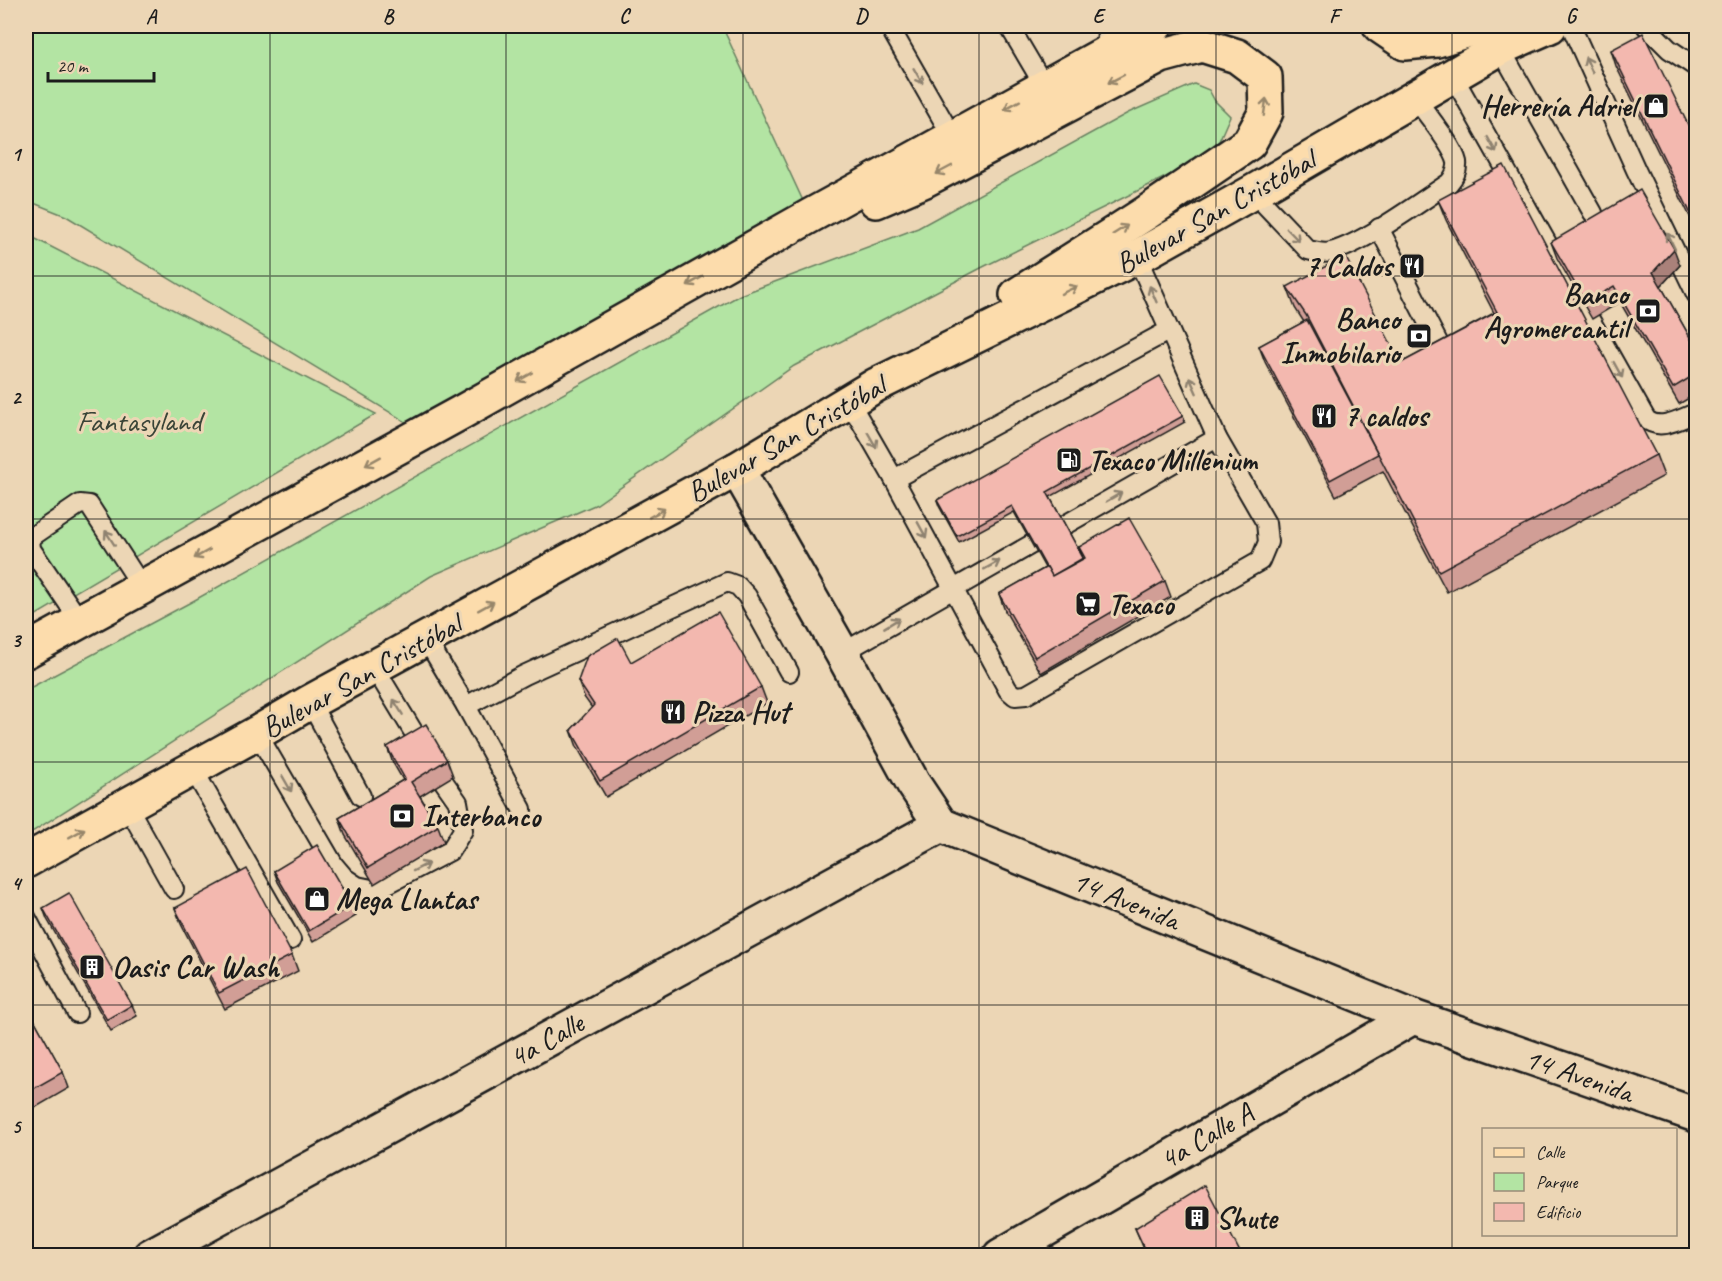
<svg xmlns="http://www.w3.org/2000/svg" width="1722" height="1281" font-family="Caveat,sans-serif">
	<rect width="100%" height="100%" fill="#ecd6b5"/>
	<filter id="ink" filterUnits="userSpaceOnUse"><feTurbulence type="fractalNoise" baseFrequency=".0167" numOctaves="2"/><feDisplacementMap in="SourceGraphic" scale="12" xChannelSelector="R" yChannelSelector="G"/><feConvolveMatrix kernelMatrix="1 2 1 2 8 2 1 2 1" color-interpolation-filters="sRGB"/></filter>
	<g filter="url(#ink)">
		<g fill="#b3e4a3" stroke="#688060" stroke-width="1.5">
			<path d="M26,26H722L810,216L424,433L66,216L26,200Z"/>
			<path d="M1194,84L1209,90L1215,101L1230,116L1219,141L1192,164L983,267L794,366L597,504L431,576L26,836V690L193,601L740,295L918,228L1128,113Z"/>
			<path d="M26,234L376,414L33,617L26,603Z"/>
		</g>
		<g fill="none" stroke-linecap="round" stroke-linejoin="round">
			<g stroke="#1c1c1c" stroke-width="22">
				<g id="lane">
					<path d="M889,26L953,138"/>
					<path d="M1009,26L1045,87"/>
					<path d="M1571,26L1636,170L1696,294"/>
					<path d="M1646,26L1669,49L1696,67"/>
					<path d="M1500,48L1593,213"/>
					<path d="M1106,53L1107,26"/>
					<path d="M1453,76L1646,419C1660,432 1681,418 1696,413"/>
					<path d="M1253,192L1308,250C1316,252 1324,254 1331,252C1366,242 1417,204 1449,183C1454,177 1458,171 1457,162C1454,147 1425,112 1415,98"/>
					<path d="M1379,228L1442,350"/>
					<path d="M849,401L894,479L1008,690L1015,696L1026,695L1260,561L1268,542L1266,523L1217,438L1137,257"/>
					<path d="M894,479L1168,331"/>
					<path d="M1063,526L1217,438"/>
					<path d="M80,621L31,549L30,538L80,504L89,505L142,587"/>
					<path d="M426,639L466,706L522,809"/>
					<path d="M842,653L1032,544"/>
					<path d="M374,667L422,746"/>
					<path d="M310,702L361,796"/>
					<path d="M466,706L524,675L727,582L738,586L747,596L789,672"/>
					<path d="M257,733L334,865L345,878L357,886L376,890L450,851L463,830L458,802L444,782"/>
					<path d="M193,769L291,940"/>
					<path d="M127,805L174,889"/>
					<path d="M26,917L77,1013"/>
				</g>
			</g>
			<g stroke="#1c1c1c" stroke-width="38">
				<g id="street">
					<path d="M737,469L842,653L913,783L941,825L1413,1017L1696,1115"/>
					<path d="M150,1256L941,825"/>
					<path d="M1000,1256L1413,1017"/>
				</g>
			</g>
			<g stroke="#1c1c1c" stroke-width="38">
				<g id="primary">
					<path d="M1380,26L1405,43L1437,40L1481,26"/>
					<path d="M876,201L925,180L1161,56L1202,45L1237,56L1265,77L1266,112L1249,143L1146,213L1017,295"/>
					<path d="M26,651L462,412L810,216L1155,26"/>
					<path d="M26,861L257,733L310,702L737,469L876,385L1137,257L1253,192L1500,48L1550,26"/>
				</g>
			</g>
			<use href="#lane" stroke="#ecd6b5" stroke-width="18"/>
			<use href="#street" stroke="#ecd6b5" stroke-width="33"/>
			<use href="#primary" stroke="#fcdcac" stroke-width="33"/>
		</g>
		<g fill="#d19e96" stroke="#1c1c1c" stroke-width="1.5">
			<path d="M1611,50L1696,141V229L1616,66Z"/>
			<path d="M1438,200L1656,455L1664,476L1447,592L1383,471L1336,496L1265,362L1259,346L1304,322L1295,308L1287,287L1401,363L1494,313L1446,220Z"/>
			<path d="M1551,242L1680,265L1661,286L1696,348V394L1679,404L1620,302L1592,319L1557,258Z"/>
			<path d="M1183,416L1185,422L1050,497L1083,558L1079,547L1165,581L1171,597L1041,673L1005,611L999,594L1045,568L1014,512L959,542L939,506L937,500Z"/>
			<path d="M631,662L761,687L767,703L606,797L577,747L571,730L592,708L584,697L578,681Z"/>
			<path d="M387,747L447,760L453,776L420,796L438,826L444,842L374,884L345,835L339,818L403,780L393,763Z"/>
			<path d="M274,871L352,905L356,916L313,942L278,882Z"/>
			<path d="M43,908L132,1005L137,1016L111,1031L47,919Z"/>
			<path d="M175,908L292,955L298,971L225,1009L181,924Z"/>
			<path d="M26,1005L63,1072L69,1088L26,1113Z"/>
			<path d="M1135,1228L1242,1256H1147Z"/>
		</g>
		<path fill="#aa817a" stroke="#1c1c1c" stroke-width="1.5" d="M1674,249L1680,265L1659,288L1653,272Z"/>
		<g fill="#f3b8af" stroke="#1c1c1c" stroke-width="1.5">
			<path d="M1643,33L1696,141V224L1611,50Z"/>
			<path d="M1504,165L1656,455L1439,571L1306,315L1287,287L1345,256L1401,363L1497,312L1438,200Z"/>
			<path d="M1640,190L1674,249L1653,272L1696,348V374L1673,388L1614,286L1586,303L1551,242Z"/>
			<path d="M1307,320L1378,454L1330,480L1259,346Z"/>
			<path d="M1160,376L1183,416L1047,492L1083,558L1052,576L1047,567H1046L1012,506L957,536L937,500Z"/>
			<path d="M1129,518L1165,581L1035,657L999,594L1047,567L1052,576L1085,558L1079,547Z"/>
			<path d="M718,612L761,687L600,781L571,730L594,705L578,681L587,656L618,638L631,662Z"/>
			<path d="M426,724L447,760L411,782L438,826L368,868L339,818L405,779L387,747Z"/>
			<path d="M317,845L352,905L309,931L274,871Z"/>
			<path d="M247,869L292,955L219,993L175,908Z"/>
			<path d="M69,893L132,1005L107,1020L43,908Z"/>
			<path d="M26,1005L63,1072L26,1093Z"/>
			<path d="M1205,1185L1242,1256H1148L1135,1228Z"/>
		</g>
		<defs><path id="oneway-shaft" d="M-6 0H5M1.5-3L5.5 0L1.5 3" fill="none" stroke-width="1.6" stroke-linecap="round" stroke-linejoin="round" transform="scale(1.5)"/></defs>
		<g stroke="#8e8270">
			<use href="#oneway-shaft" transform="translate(1589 65) rotate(-114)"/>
			<use href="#oneway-shaft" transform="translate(918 76) rotate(60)"/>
			<use href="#oneway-shaft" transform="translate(1492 145) rotate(61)"/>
			<use href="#oneway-shaft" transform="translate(1293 235) rotate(46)"/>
			<use href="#oneway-shaft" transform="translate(1671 241) rotate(-116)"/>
			<use href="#oneway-shaft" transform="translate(1153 294) rotate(-113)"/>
			<use href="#oneway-shaft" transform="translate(1618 370) rotate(61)"/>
			<use href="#oneway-shaft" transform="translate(1193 385) rotate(-114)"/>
			<use href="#oneway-shaft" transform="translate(872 440) rotate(60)"/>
			<use href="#oneway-shaft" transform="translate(1114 497) rotate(-30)"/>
			<use href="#oneway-shaft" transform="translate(922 530) rotate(61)"/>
			<use href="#oneway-shaft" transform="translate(110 538) rotate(-123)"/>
			<use href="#oneway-shaft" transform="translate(992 565) rotate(-29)"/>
			<use href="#oneway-shaft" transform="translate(892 623) rotate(-31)"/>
			<use href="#oneway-shaft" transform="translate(398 707) rotate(-121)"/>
			<use href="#oneway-shaft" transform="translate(287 784) rotate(60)"/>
			<use href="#oneway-shaft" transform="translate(421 867) rotate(-27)"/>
		</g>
		<g stroke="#97866b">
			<use href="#oneway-shaft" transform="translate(1116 79) rotate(153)"/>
			<use href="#oneway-shaft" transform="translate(1012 105) rotate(151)"/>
			<use href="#oneway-shaft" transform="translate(1265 107) rotate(-82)"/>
			<use href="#oneway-shaft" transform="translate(944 170) rotate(152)"/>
			<use href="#oneway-shaft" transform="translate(1120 230) rotate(-32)"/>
			<use href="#oneway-shaft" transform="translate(695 281) rotate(151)"/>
			<use href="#oneway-shaft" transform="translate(1069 290) rotate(-26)"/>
			<use href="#oneway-shaft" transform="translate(525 377) rotate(151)"/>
			<use href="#oneway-shaft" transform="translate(373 461) rotate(151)"/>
			<use href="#oneway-shaft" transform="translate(657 513) rotate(-29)"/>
			<use href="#oneway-shaft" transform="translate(202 554) rotate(151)"/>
			<use href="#oneway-shaft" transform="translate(486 606) rotate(-29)"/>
			<use href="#oneway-shaft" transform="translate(77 833) rotate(-29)"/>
		</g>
	</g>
	<path fill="none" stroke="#1c1c1c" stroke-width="1.5" stroke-opacity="0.55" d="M270,26V1256M506,26V1256M743,26V1256M979,26V1256M1216,26V1256M1452,26V1256M26,276H1696M26,519H1696M26,762H1696M26,1005H1696"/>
	<defs>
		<g id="shop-square" transform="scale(1.35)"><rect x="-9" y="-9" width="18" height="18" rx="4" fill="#1c1c1c" stroke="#ecd6b5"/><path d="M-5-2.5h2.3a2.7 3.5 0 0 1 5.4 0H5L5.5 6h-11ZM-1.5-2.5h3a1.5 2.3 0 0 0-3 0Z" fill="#fff"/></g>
		<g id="restaurant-square" transform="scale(1.35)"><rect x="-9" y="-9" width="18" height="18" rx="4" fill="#1c1c1c" stroke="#ecd6b5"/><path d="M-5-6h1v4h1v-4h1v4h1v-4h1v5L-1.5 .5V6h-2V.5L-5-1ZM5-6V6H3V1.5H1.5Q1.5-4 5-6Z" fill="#fff"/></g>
		<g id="bank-square" transform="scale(1.35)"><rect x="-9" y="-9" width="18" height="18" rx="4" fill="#1c1c1c" stroke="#ecd6b5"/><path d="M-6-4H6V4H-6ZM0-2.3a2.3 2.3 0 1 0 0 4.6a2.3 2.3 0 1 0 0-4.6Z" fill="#fff"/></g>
		<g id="fuel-square" transform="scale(1.35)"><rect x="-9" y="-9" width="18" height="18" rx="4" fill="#1c1c1c" stroke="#ecd6b5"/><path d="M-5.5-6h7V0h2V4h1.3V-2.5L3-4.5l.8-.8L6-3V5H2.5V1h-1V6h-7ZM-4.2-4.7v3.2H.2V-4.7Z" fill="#fff"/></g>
		<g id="supermarket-square" transform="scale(1.35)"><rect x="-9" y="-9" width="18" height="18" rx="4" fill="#1c1c1c" stroke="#ecd6b5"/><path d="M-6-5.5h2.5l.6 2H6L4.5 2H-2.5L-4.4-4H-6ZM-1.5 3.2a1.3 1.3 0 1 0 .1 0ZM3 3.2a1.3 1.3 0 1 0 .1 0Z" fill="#fff"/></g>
		<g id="building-square" transform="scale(1.35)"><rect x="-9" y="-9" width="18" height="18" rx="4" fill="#1c1c1c" stroke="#ecd6b5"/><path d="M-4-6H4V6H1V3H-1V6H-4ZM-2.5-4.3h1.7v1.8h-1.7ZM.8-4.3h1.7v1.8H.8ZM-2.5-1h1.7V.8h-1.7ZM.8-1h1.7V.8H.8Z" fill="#fff"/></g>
	</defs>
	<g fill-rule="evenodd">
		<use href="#shop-square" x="1656" y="106"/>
		<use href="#restaurant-square" x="1412" y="266"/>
		<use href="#bank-square" x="1648" y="311"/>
		<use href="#bank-square" x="1419" y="336"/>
		<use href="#restaurant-square" x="1324" y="416"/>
		<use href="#fuel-square" x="1069" y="460"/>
		<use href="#supermarket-square" x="1088" y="604"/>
		<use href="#restaurant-square" x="673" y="712"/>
		<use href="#bank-square" x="402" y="816"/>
		<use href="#shop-square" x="317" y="899"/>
		<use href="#building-square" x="92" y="967"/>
		<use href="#building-square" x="1197" y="1218"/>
	</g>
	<g text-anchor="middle" stroke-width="6" stroke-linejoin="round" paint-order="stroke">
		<g font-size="30" font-weight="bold" fill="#1c1c1c" stroke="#ecd6b5" text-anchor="start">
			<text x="1636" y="116" text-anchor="end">Herrería Adriel</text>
			<text x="1392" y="276" text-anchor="end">7 Caldos</text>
			<text x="1628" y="304" text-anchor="end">Banco<tspan x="1628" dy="34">Agromercantil</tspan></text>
			<text x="1400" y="329" text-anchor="end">Banco<tspan x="1400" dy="34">Inmobilario</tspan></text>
			<text x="1344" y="426">7 caldos</text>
			<text x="1088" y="470">Texaco Millenium</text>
			<text x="1108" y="614">Texaco</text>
			<text x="692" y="722">Pizza Hut</text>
			<text x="422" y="826">Interbanco</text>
			<text x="336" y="909">Mega Llantas</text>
			<text x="112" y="977">Oasis Car Wash</text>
			<text x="1216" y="1228">Shute</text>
		</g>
		<g font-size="30" fill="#1c1c1c" stroke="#ecd6b5">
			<text transform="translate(1215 212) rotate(-29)" y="10">Bulevar San Cristóbal</text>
			<text transform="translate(786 439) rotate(-30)" y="10">Bulevar San Cristóbal</text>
			<text transform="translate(361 676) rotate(-29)" y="10">Bulevar San Cristóbal</text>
			<text transform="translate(1126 900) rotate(22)" y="10">14 Avenida</text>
			<text transform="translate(546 1040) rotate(-29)" y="10">4a Calle</text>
			<text transform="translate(1579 1075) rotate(19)" y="10">14 Avenida</text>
			<text transform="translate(1206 1136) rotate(-30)" y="10">4a Calle A</text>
		</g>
		<g font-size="30" fill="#3a4437" stroke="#ecd6b5">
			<text x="139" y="431">Fantasyland</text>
		</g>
	</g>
	<rect width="1722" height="1281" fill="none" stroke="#ecd6b5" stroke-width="66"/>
	<rect x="1482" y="1128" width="195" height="108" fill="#ecd6b5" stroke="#998c78" stroke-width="1.5"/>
	<rect x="1494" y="1148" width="30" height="9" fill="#fcdcac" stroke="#998c78" stroke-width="1.5"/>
	<text x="1536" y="1158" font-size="18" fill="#1c1c1c">Calle</text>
	<rect x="1494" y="1173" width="30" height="18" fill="#b3e4a3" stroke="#998c78" stroke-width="1.5"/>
	<text x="1536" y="1188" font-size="18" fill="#1c1c1c">Parque</text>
	<rect x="1494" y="1203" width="30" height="18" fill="#f3b8af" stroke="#998c78" stroke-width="1.5"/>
	<text x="1536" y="1218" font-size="18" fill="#1c1c1c">Edificio</text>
	<path d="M48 72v9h106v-9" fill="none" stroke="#1c1c1c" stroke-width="3"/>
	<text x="57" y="72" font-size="18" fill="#1c1c1c" stroke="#ecd6b5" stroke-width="4.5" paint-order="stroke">20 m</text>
	<rect x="33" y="33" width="1656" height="1215" fill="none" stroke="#1c1c1c" stroke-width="2"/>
	<g font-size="20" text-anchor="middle" font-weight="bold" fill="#1c1c1c">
		<text x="151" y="23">A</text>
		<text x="388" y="23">B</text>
		<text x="624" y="23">C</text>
		<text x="861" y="23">D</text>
		<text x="1098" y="23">E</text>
		<text x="1334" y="23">F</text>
		<text x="1571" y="23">G</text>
		<text x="16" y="161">1</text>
		<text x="16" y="404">2</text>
		<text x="16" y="647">3</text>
		<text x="16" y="890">4</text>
		<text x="16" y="1133">5</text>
	</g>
</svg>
